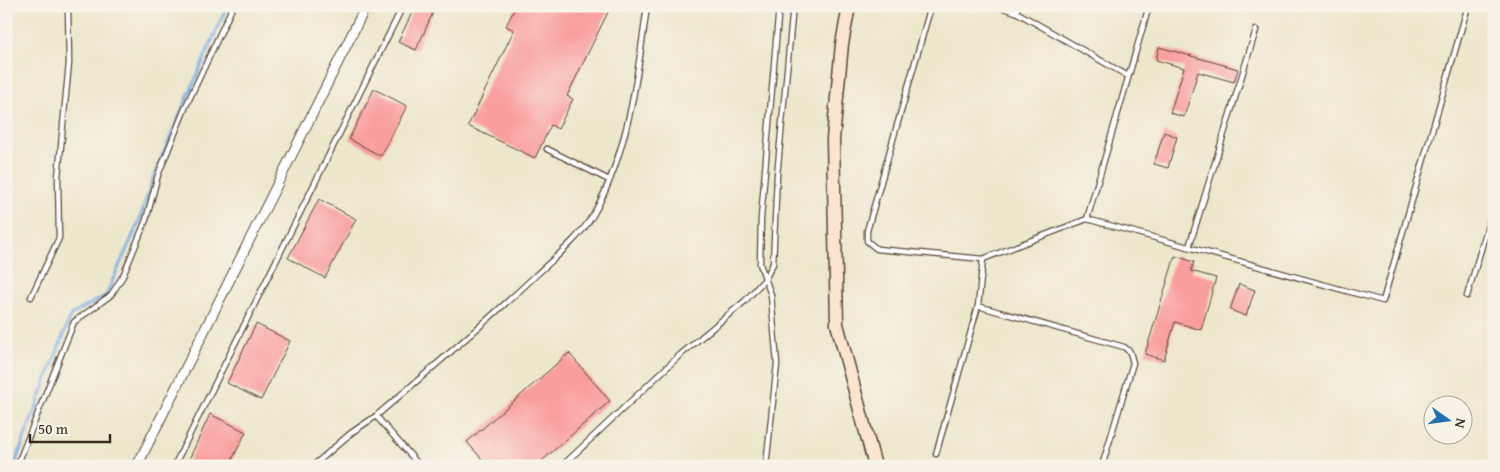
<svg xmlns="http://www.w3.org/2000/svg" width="1500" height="472" font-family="'Gentium Book Plus',serif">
	<rect width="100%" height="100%" fill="#f7f3e8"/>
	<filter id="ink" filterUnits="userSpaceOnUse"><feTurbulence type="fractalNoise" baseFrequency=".02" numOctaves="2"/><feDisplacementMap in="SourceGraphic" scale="10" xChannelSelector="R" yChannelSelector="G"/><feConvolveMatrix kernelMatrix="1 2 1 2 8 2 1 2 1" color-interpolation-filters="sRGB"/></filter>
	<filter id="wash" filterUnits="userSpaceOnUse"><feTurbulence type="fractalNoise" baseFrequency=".0096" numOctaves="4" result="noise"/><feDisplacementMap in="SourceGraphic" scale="20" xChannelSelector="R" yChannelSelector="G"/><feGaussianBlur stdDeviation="1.12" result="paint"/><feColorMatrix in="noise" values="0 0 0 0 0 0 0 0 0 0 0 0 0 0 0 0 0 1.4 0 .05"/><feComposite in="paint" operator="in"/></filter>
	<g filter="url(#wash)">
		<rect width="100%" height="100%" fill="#ede7cc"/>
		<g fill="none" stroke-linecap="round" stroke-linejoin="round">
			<path stroke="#77ade5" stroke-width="3" d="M14,466L71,315L106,295L139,222L154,175L227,6"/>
		</g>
		<g id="blocks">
			<g fill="#f99e9d">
				<path d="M415,6H436L416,50L398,42Z"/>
				<path d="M516,6H611L567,96L573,99L558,129L551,125L535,158L468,126L514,30L506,26Z"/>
				<path d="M1159,47L1238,69L1234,82L1198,72L1184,117L1170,113L1184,68L1156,60Z"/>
				<path d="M374,89L407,106L381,156L349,139Z"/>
				<path d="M1164,132L1177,137L1168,168L1154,164Z"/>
				<path d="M319,199L356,219L325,278L288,258Z"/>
				<path d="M1175,256L1194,262L1191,271L1216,278L1201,330L1175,322L1164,360L1145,354Z"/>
				<path d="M1239,284L1255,290L1246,316L1230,310Z"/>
				<path d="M256,324L290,341L261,400L227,383Z"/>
				<path d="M569,353L610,401L536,466H488L467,442Z"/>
				<path d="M210,414L246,432L229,466H186Z"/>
			</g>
		</g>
	</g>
	<g filter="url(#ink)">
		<use href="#blocks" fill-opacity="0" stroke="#564638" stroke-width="1"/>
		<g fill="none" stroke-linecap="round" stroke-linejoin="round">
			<g stroke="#564638" stroke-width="7">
				<g id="service">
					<path d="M931,6L867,231V241L877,249L983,259L1087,219"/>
					<path d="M997,6L1016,12L1018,6"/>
					<path d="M1149,6L1087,219L1383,301L1468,6"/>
					<path d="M1016,12L1128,76"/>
					<path d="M547,149L609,180"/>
					<path d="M1189,247L1256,30"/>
					<path d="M1467,296L1494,206"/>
					<path d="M31,297L59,238L58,177L69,63L68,6"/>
					<path d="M978,306L1124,347L1130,352L1133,363L1102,466"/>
					<path d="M936,454L978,306L983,259"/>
					<path d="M17,466L74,322L111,295L123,276L146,220L158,175L186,106L233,6"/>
					<path d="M174,466L403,6"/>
					<path d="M313,466L351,433L376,416"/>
					<path d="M420,466L376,416C429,371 482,326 533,278C554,258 578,240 593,215C628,154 638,74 647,6"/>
					<path d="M562,466L680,355L745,301L765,279L773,264L777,176L793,6"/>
					<path d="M766,466L777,364L771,295L760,264L761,218L779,6"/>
				</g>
			</g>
			<g stroke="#564638" stroke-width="11">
				<path id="minor" d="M137,466L366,6"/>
			</g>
			<g stroke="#564638" stroke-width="15">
				<path id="secondary" d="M849,6L842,44L833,139L837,324L875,466"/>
			</g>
			<use href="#service" stroke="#fff" stroke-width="4.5"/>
			<use href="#minor" stroke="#fff" stroke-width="9"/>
			<use href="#secondary" stroke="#fce5cf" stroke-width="12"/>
		</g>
	</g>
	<rect width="1500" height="472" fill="none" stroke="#f7f3e8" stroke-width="25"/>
	<g transform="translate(1448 420) rotate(104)"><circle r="24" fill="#f7f3e8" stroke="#aca397"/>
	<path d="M0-4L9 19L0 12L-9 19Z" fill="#1f6fb2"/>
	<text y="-8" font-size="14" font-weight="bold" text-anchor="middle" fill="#3b2a1e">N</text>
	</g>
	<path d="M30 434v8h80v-8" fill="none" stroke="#3b2a1e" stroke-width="2.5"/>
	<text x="38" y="434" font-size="15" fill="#3b2a1e" stroke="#f7f3e8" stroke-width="4" paint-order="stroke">50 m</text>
</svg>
